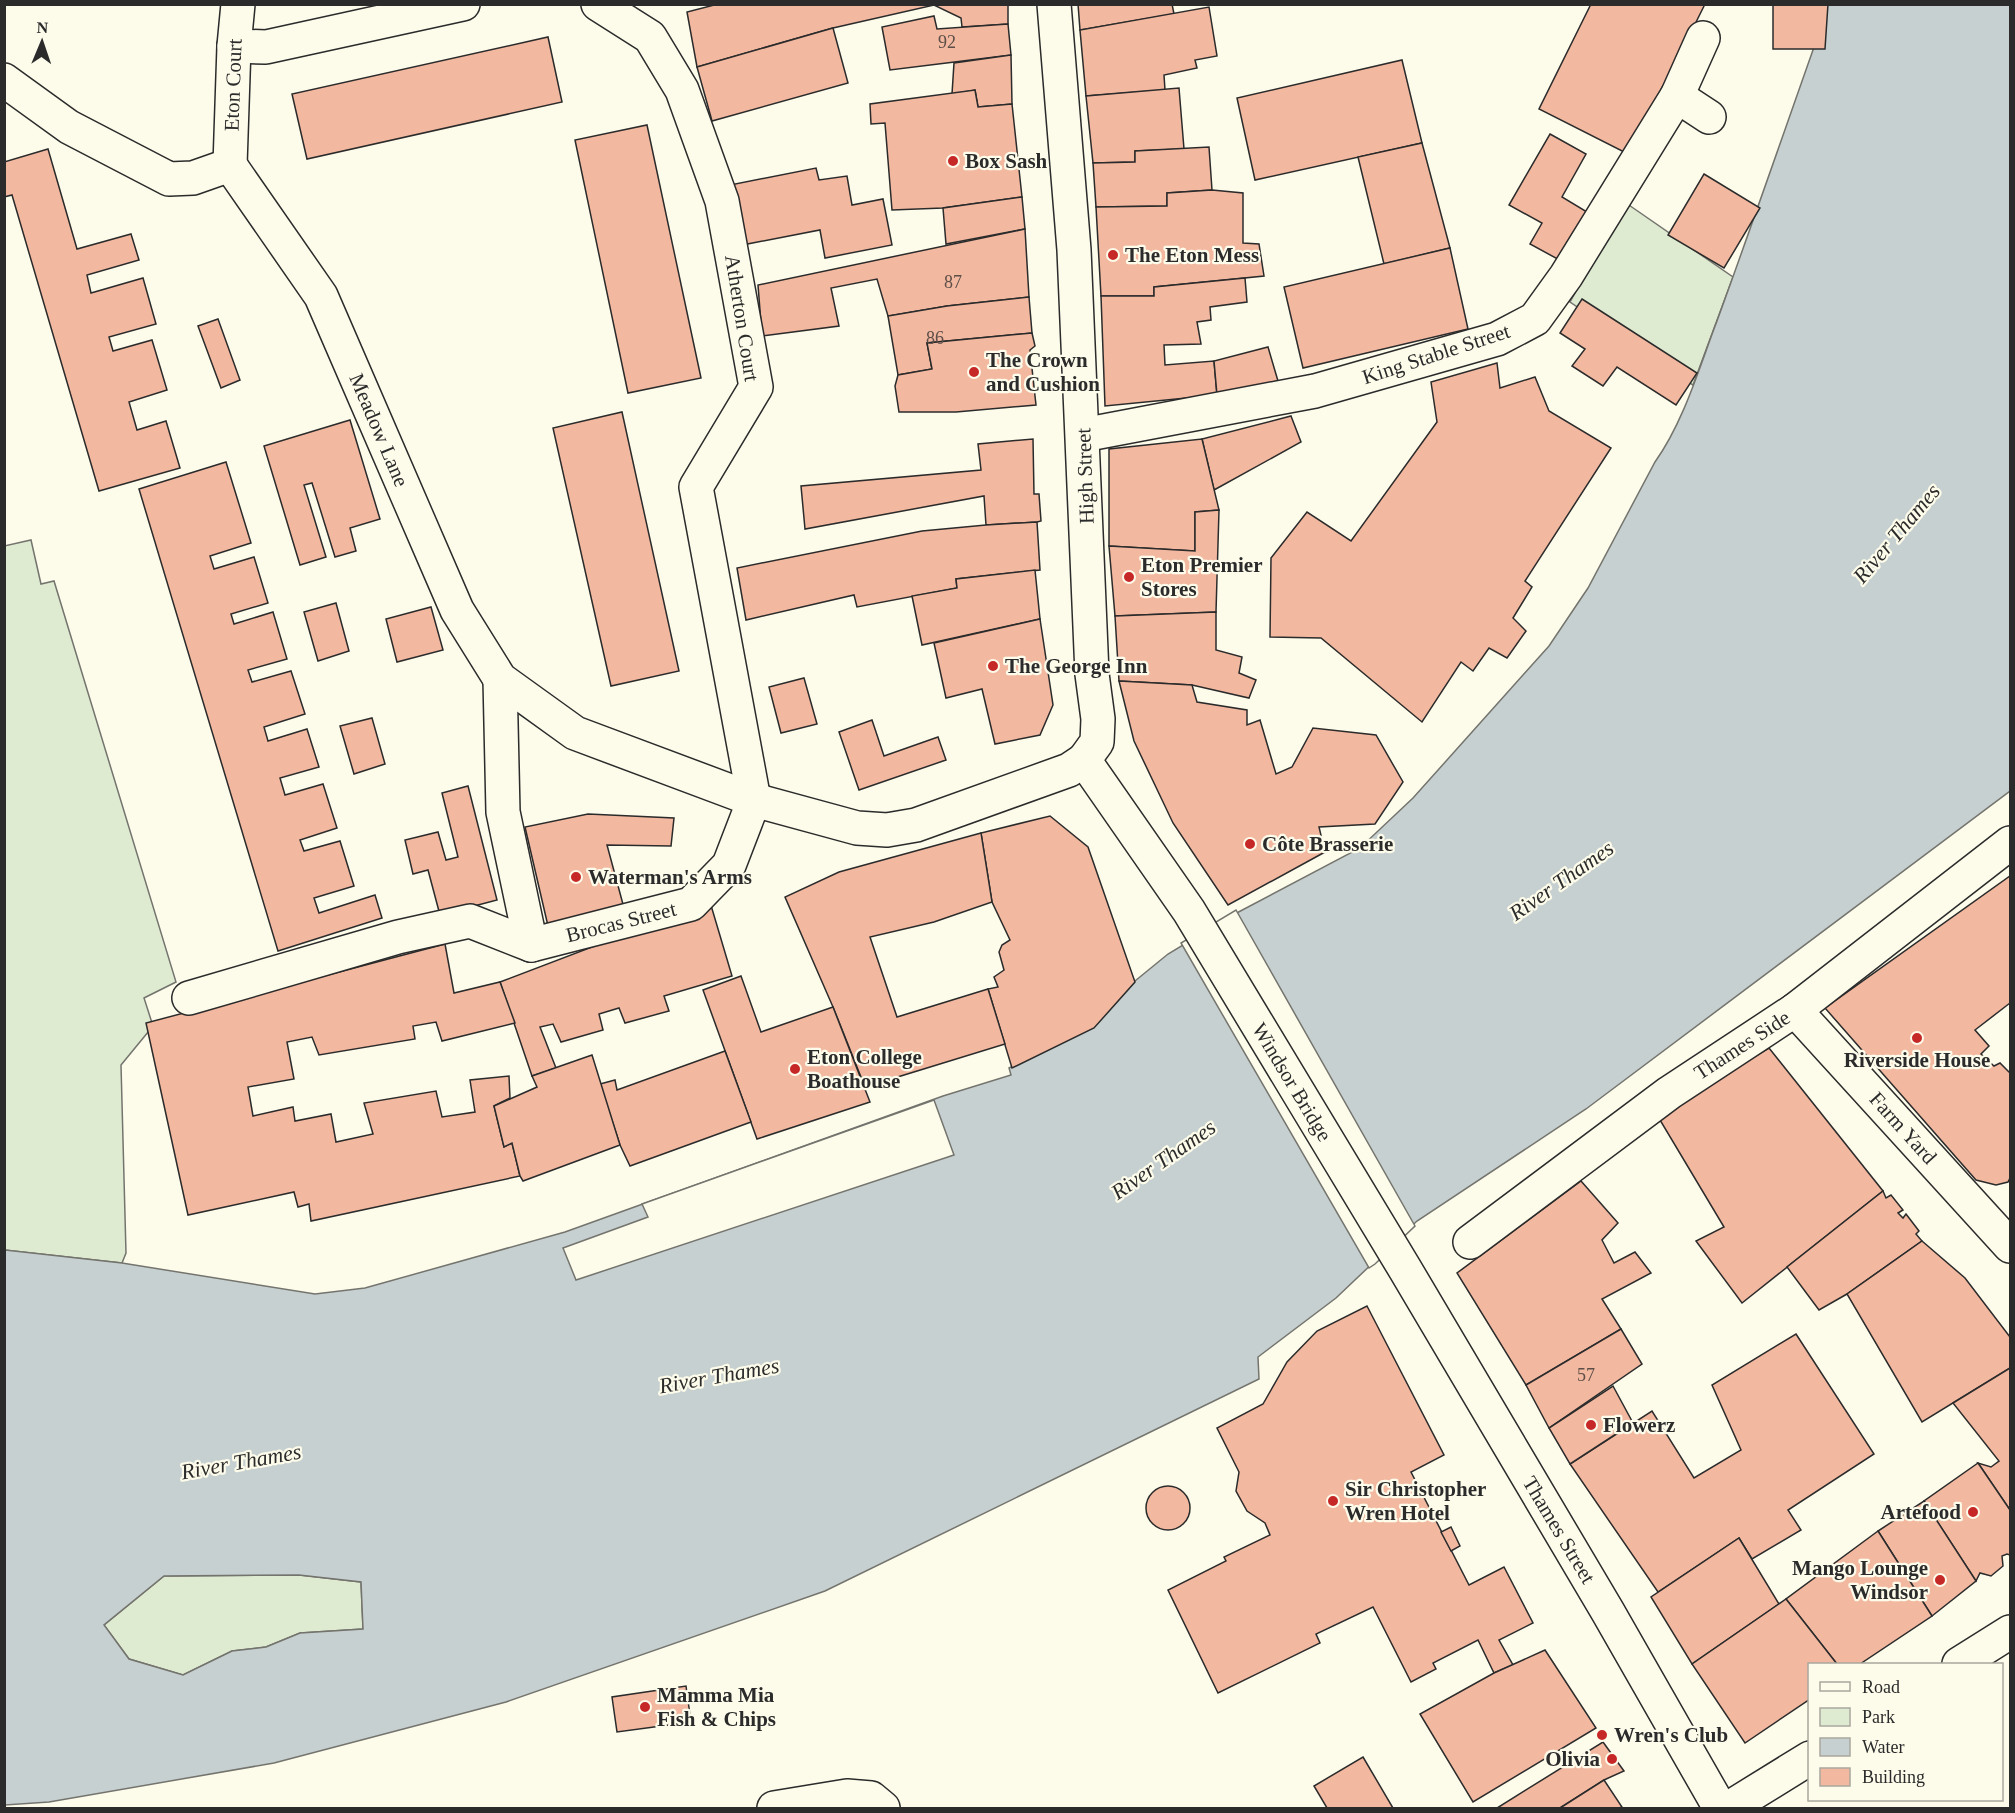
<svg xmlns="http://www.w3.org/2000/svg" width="2015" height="1813" font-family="Georgia,serif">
	<rect width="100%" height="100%" fill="#fdfbea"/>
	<g fill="#deebd1" stroke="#74746e" stroke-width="1.5">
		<path d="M1626,203L1733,277L1693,385L1570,302Z"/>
		<path d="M31,540L41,584L54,581L176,982L144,998L153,1026L121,1065L126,1253L122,1263L5,1250L4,546Z"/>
		<path d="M299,1575L361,1582L363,1629L300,1633L266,1647L232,1651L183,1675L129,1659L104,1625L164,1576Z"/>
	</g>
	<path fill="#c7d0d0" stroke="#74746e" stroke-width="1.5" fill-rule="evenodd" d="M1811,5H2010V791L1586,1109L1417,1221L1336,1298L1258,1357L1259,1379L825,1591L506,1702L274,1763L49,1802L5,1805V1250L122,1263L315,1294L365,1288L565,1232L943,1096L1011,1075L1009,1068L1092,1028L1135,981L1168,954L1231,916L1360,848L1413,798L1549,646L1588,588L1655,462C1684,421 1699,368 1717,321C1752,225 1785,129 1819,33ZM299,1575L361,1582L363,1629L300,1633L266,1647L232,1651L183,1675L129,1659L104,1625L164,1576Z"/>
	<g fill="#fdfbea" stroke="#74746e" stroke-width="1.5">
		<path d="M1236,910L1415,1226L1375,1264L1369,1268L1181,943Z"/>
		<path d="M934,1100L954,1155L576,1280L563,1248L648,1217L642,1204Z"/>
	</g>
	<g fill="#f2b8a0" stroke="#2b2b2b" stroke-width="1.5">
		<path d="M718,4H1008V24L962,27L961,18L934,5L833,28L697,67L687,12Z"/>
		<path d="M1078,4H1172L1174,14L1080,30Z"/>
		<path d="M1591,4H1705L1630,155L1539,109Z"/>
		<path d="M1773,4H1828L1825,49H1773Z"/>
		<path d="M1209,7L1217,56L1195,60L1197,68L1164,75L1165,90L1086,96L1080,30Z"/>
		<path d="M934,16L937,29L1008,24L1011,55L890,70L882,27Z"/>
		<path d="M833,28L848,83L712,121L697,67Z"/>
		<path d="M548,37L562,102L307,159L292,94Z"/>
		<path d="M1011,55L1012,104L978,107L975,90L952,94L954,63Z"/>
		<path d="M1402,60L1422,143L1255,180L1237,98Z"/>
		<path d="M1179,88L1184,149L1135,151V162L1093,163L1086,96Z"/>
		<path d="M975,90L978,107L1012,104L1022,197L943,208L892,210L885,123L871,124L870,104Z"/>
		<path d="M647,125L701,378L628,393L575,140Z"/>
		<path d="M1550,134L1586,154L1562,197L1592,215L1565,263L1530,244L1542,223L1509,205Z"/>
		<path d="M1422,143L1450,248L1384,264L1358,157Z"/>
		<path d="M1209,147L1212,190L1167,193V206L1096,207L1093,163L1135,162V151Z"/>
		<path d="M48,149L77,249L131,234L139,260L87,275L91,293L143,278L156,324L109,337L113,351L152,340L167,390L129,402L137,430L166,421L180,468L99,491L12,195L4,197V162Z"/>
		<path d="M816,168L819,180L847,176L852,205L883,199L892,245L825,258L820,230L742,245L730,185Z"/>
		<path d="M1704,174L1760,208L1724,268L1668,235Z"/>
		<path d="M1212,190L1243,193V243L1259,244L1264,276L1154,287V296H1101L1096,207L1167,206V193Z"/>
		<path d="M1022,197L1025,229L946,244L943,208Z"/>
		<path d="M1025,229L1029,297L947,306L888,316L877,279L831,288L839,326L762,336L758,285Z"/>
		<path d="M1450,248L1468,329L1303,368L1284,287Z"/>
		<path d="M1245,278L1247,302L1210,307L1211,320L1197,322L1201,344L1164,345L1165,365L1214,361L1217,395L1105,406L1101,296H1154V287Z"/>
		<path d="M1029,297L1032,333L927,343L932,369L898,375L888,316L947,306Z"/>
		<path d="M1582,299L1697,373L1676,405L1617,367L1603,386L1572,366L1585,349L1560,333Z"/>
		<path d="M218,319L240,380L221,388L198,326Z"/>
		<path d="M1032,333L1035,346L1030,350L1036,405L956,412H899L895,386L898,375L932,369L927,343Z"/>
		<path d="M1268,347L1278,381L1217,395L1214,361Z"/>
		<path d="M1497,363L1500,388L1535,377L1549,411L1611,448L1525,581L1532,587L1513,618L1526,631L1507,658L1489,648L1473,671L1461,662L1422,722L1321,638L1270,637L1271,558L1307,512L1351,541L1437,422L1431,382Z"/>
		<path d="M622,412L679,671L611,686L553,428Z"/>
		<path d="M1291,416L1301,442L1214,490L1202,439Z"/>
		<path d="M350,420L380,519L350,528L356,551L335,557L312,483L304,485L326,557L300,565L264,446Z"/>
		<path d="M1033,439L1034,494H1039L1041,521L1037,522L986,525L984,496L805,529L801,486L981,470L978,444Z"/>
		<path d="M1202,439L1219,510L1195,512V551L1109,546V449Z"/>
		<path d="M226,462L251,543L210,556L214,569L254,557L268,603L231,614L234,624L273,612L287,659L248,670L252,682L291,671L305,714L264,727L268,741L307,729L319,767L280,778L285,795L323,784L337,828L300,840L304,851L340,841L354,886L314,898L319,913L375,895L382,918L278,951L139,489Z"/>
		<path d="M1219,510L1216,612L1115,616L1109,546L1195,551V512Z"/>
		<path d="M1037,522L1040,570L956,579L957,588L857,607L854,595L746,620L737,568L922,531L986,525Z"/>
		<path d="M1035,570L1040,619L922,645L912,596L957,588L956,579Z"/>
		<path d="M336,603L349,651L318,661L304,612Z"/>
		<path d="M431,607L443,650L397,662L386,619Z"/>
		<path d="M1216,612V650L1242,657L1239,673L1256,680L1249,698L1192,685L1119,681L1115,616Z"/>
		<path d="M1040,619L1053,705L1040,735L995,744L982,689L946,698L934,643Z"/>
		<path d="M804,678L817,724L781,733L769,687Z"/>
		<path d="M1119,681L1192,685L1197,702L1247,710V725L1260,720L1276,774L1292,767L1313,728L1376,735L1403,782L1375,824L1319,827L1325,852L1228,905L1173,823L1134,741Z"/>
		<path d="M372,718L385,764L354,774L340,726Z"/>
		<path d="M872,720L884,756L938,737L946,760L859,790L839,732Z"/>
		<path d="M468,786L497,900L440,915L428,870L413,874L405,840L438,832L446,860L458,857L442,793Z"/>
		<path d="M588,814L674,818L671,846L607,845L624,908L548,926L525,827Z"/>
		<path d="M1050,816L1088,847L1135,982L1094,1028L1012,1068L988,989L998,987L994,977L1004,970L999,952L1002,945L1010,940L992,902L981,833Z"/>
		<path d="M981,833L992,902L934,922L870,937L897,1017L988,989L1005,1044L865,1087L833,1007L785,897L839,872Z"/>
		<path d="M2010,876V1003L1975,1030L1989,1046L1981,1054L1994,1066L2000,1063L2010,1073V1178L2008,1182L1996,1185L1976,1180L1825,1008Z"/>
		<path d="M710,902L732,976L664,996L669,1011L625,1023L619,1008L599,1014L603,1030L561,1042L553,1024L540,1027L556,1068L532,1076L500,982Z"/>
		<path d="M445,944L454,993L500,982L515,1023L442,1041L436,1022L413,1026L415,1039L319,1055L312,1037L287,1042L294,1079L248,1087L253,1116L293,1107L295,1121L331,1114L336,1142L373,1134L364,1103L436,1091L442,1117L475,1112L470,1080L509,1076L510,1098L494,1106L504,1147L512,1143L520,1176L311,1221L309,1204L298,1207L294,1192L188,1215L146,1023Z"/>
		<path d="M741,976L761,1032L833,1007L870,1102L757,1139L703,990Z"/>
		<path d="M1769,1048L1883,1191L1742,1303L1696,1241L1724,1227L1657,1115Z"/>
		<path d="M725,1051L751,1122L630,1166L620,1145L600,1084L615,1080L617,1090Z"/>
		<path d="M592,1055L620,1145L523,1181L520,1176L512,1143L504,1147L494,1106L537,1087L532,1076Z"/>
		<path d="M1581,1181L1618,1223L1602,1240L1614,1263L1635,1252L1651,1273L1602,1299L1621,1329L1526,1385L1457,1273Z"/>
		<path d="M1883,1191L1886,1198L1891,1195L1903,1210L1898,1213L1903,1218L1906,1214L1919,1231L1916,1234L1922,1241L1847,1294L1819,1310L1787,1267Z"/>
		<path d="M1922,1241L1965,1278L2010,1337V1368L1922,1422L1847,1294Z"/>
		<path d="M1367,1306L1444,1455L1411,1472L1469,1585L1504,1567L1533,1623L1499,1640L1513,1665L1494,1673L1478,1640L1433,1663L1436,1669L1411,1682L1373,1607L1316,1634L1320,1643L1218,1693L1168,1590L1226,1561L1224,1557L1270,1535L1265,1523L1247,1511L1236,1491L1239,1472L1217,1428L1263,1404L1287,1362L1317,1331Z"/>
		<path d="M1621,1329L1642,1364L1549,1428L1526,1385Z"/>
		<path d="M1796,1334L1874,1454L1788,1510L1801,1530L1752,1559L1739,1538L1658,1592L1570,1464L1652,1411L1694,1478L1741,1450L1712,1385Z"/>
		<path d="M2010,1368V1510L1978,1463L1991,1467L1999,1461L1953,1403Z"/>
		<path d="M1613,1386L1633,1423L1570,1464L1549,1428Z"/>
		<path d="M1978,1463L2010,1510V1555L2007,1554L2002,1556L2003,1566L1991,1576L1980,1573L1976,1581L1924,1501Z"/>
		<circle cx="1168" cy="1508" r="22"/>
		<path d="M1924,1501L1976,1581L1932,1616L1878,1531Z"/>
		<path d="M1451,1527L1460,1546L1451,1551L1441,1532Z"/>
		<path d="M1878,1531L1932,1616L1860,1664H1837L1786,1599Z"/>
		<path d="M1739,1538L1779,1604L1692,1664L1651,1597Z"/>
		<path d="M1786,1599L1837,1664H1810V1699L1745,1743L1692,1664Z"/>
		<path d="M1545,1650L1596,1728L1473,1802L1420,1714L1494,1673Z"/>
		<path d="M686,1686L691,1722L617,1732L612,1697Z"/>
		<path d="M1603,1742L1624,1771L1604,1780L1560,1808H1497Z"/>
		<path d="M1363,1757L1393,1808H1327L1314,1786Z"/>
		<path d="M1604,1780L1622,1807L1619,1808H1560Z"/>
	</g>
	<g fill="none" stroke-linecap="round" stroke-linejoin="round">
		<g stroke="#2b2b2b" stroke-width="36">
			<g id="pedestrian">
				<path d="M1084,760L1189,911L1405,1269L1608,1612L1720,1808"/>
				<path d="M189,998L398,937L470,921L531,945"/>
				<path d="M1470,1242L1669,1093L1795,1010"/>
			</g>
		</g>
		<g stroke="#2b2b2b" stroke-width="36">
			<g id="minor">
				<path d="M234,46L266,47L463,4"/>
				<path d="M1677,96L1709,117"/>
				<path d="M1083,435L1315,391L1497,339L1535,319L1566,276L1677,96L1703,38"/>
				<path d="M500,679L503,812L531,945L691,904L729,865L754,800L696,487L756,387L722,201L682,90L650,37L598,4"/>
				<path d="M2010,843L1795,1010L2010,1246"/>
			</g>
		</g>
		<g stroke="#2b2b2b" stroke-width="36">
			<g id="tertiary">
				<path d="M4,80L69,127L169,179L193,178L230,165"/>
				<path d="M230,165L321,296L457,610L500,679L575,733L754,800L857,828L887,830L916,825L1069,770L1084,760"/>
				<path d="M230,165L234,46L238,4"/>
				<path d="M774,1808L847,1796L871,1798L883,1808"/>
			</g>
		</g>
		<g stroke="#2b2b2b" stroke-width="36">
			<g id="secondary">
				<path d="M1054,4L1074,250L1092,674L1098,719L1097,742L1084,760"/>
				<path d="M1959,1664L2010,1632"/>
				<path d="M1729,1808L1810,1758"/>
			</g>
		</g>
		<use href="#pedestrian" stroke="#fdfbea" stroke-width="33"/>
		<use href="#minor" stroke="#fdfbea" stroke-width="33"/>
		<use href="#tertiary" stroke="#fdfbea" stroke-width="33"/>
		<use href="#secondary" stroke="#fdfbea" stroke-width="33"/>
	</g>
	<g fill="#c62828" stroke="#fdfbea" stroke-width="2">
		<circle cx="953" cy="161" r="6"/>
		<circle cx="1113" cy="255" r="6"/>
		<circle cx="974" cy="372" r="6"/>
		<circle cx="1129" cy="577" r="6"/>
		<circle cx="993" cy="666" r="6"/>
		<circle cx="1250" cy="844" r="6"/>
		<circle cx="576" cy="877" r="6"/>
		<circle cx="1917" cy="1038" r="6"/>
		<circle cx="795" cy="1069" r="6"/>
		<circle cx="1591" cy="1425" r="6"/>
		<circle cx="1333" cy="1501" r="6"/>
		<circle cx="1973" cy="1512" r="6"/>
		<circle cx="1940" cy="1580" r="6"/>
		<circle cx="645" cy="1707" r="6"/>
		<circle cx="1602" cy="1735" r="6"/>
		<circle cx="1612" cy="1759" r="6"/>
	</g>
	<g text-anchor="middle" stroke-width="4.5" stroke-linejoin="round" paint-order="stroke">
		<g font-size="18" fill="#5d4e48">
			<text x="947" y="48">92</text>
			<text x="953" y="288">87</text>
			<text x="935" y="344">86</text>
			<text x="1586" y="1381">57</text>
		</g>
		<g font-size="21" fill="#2b2b2b" stroke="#fdfbea">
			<text transform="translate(233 85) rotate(-88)" y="7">Eton Court</text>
			<text transform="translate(742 318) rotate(81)" y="7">Atherton Court</text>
			<text transform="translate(1436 354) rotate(-18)" y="7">King Stable Street</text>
			<text transform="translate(379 430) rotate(67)" y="7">Meadow Lane</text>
			<text transform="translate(1085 476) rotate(-92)" y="7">High Street</text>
			<text transform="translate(621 922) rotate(-14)" y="7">Brocas Street</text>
			<text transform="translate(1742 1045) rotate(-33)" y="7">Thames Side</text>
			<text transform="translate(1292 1082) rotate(59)" y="7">Windsor Bridge</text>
			<text transform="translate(1903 1128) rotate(48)" y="7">Farm Yard</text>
			<text transform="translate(1559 1530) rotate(59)" y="7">Thames Street</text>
		</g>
		<g font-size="21" font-weight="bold" fill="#2b2b2b" stroke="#fdfbea" text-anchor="start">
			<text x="965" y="168">Box Sash</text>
			<text x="1125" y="262">The Eton Mess</text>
			<text x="986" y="367">The Crown<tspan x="986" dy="24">and Cushion</tspan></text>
			<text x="1141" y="572">Eton Premier<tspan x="1141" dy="24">Stores</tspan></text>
			<text x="1005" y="673">The George Inn</text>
			<text x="1262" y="851">Côte Brasserie</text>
			<text x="588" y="884">Waterman's Arms</text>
			<text x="807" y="1064">Eton College<tspan x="807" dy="24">Boathouse</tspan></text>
			<text x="1917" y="1067" text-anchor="middle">Riverside House</text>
			<text x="1603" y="1432">Flowerz</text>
			<text x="1345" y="1496">Sir Christopher<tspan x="1345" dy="24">Wren Hotel</tspan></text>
			<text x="1961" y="1519" text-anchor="end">Artefood</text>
			<text x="1928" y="1575" text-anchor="end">Mango Lounge<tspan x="1928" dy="24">Windsor</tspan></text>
			<text x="657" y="1702">Mamma Mia<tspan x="657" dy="24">Fish &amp; Chips</tspan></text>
			<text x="1614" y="1742">Wren's Club</text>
			<text x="1600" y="1766" text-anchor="end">Olivia</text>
		</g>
		<g font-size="22" font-style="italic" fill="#2b2b2b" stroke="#fdfbea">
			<text transform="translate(1896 533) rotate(-50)" y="8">River Thames</text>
			<text transform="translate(1561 880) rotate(-35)" y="8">River Thames</text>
			<text transform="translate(1163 1159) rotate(-35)" y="8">River Thames</text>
			<text transform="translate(719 1375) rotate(-10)" y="8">River Thames</text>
			<text transform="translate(241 1461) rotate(-10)" y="8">River Thames</text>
		</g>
	</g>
	<rect width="2015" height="1813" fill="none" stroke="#2b2b2b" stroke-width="12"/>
	<rect x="1808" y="1663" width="195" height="138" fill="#fdfbea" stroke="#a9a89e" stroke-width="1.5"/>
	<rect x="1820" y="1682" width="30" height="9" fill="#fdfbea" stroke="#a9a89e" stroke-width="1.5"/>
	<text x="1862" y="1693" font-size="18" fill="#2b2b2b">Road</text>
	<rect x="1820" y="1708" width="30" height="18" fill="#deebd1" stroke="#a9a89e" stroke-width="1.5"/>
	<text x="1862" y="1723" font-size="18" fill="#2b2b2b">Park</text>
	<rect x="1820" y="1738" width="30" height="18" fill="#c7d0d0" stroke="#a9a89e" stroke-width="1.5"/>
	<text x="1862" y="1753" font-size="18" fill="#2b2b2b">Water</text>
	<rect x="1820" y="1768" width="30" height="18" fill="#f2b8a0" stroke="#a9a89e" stroke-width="1.5"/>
	<text x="1862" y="1783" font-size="18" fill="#2b2b2b">Building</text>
	<g transform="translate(42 42) rotate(2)" stroke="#fdfbea" stroke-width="4.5" paint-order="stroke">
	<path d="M0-4.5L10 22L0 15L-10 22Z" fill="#2b2b2b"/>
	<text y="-9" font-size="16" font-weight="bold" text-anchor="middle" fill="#2b2b2b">N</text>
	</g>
</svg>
